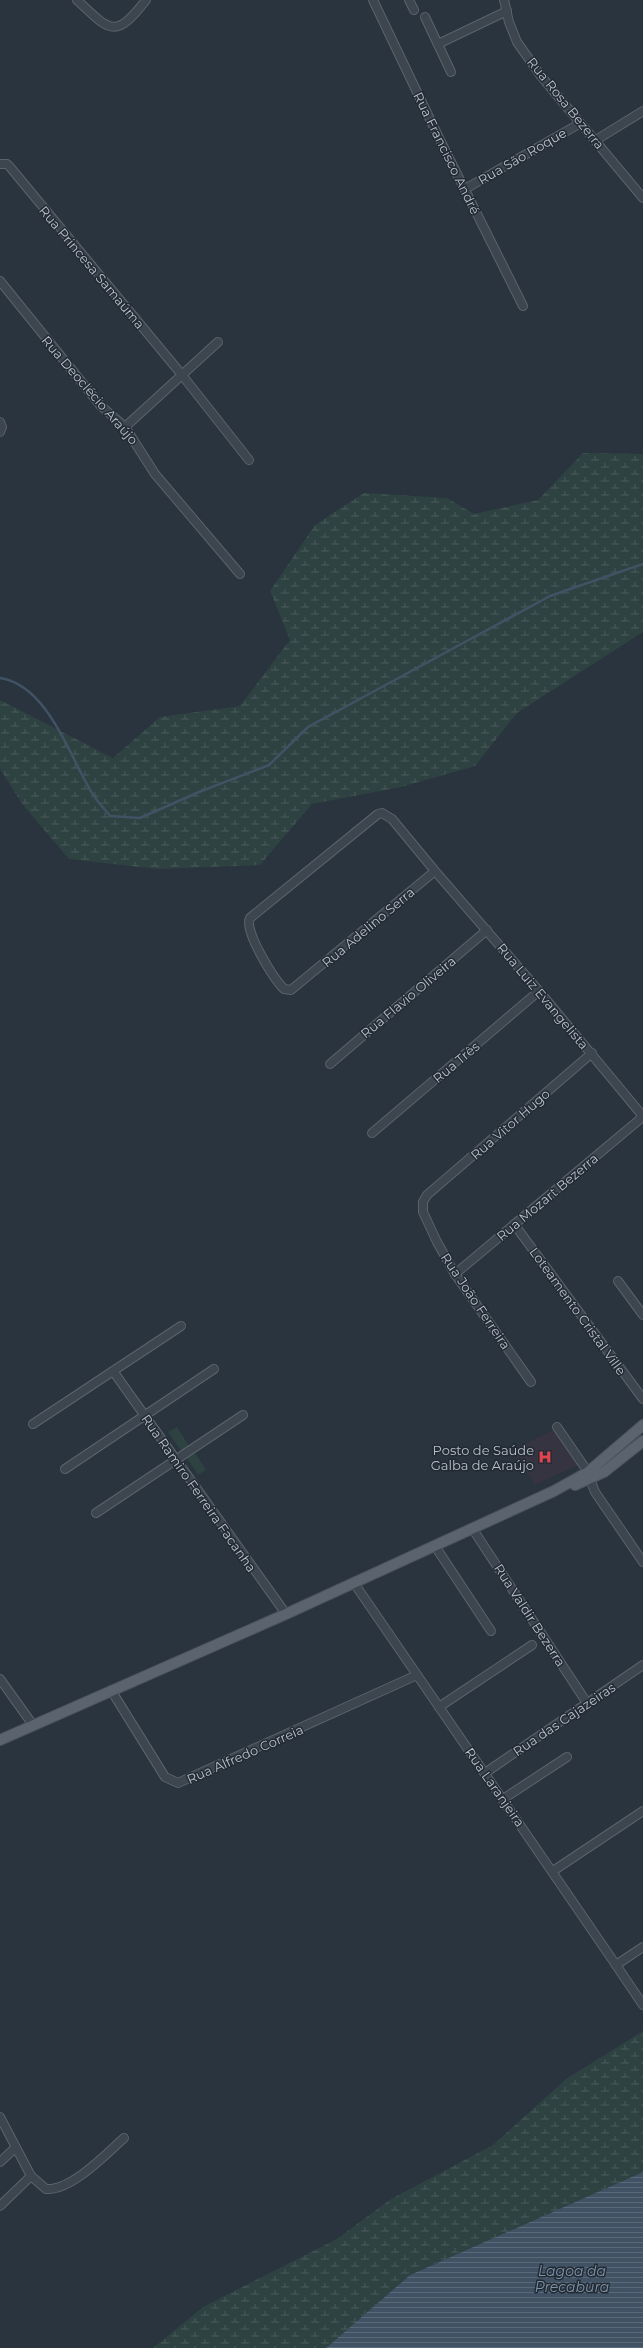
<svg xmlns="http://www.w3.org/2000/svg" width="643" height="2348" font-family="Montserrat,sans-serif">
	<defs>
		<pattern id="wetland-marsh" width="20" height="14" patternUnits="userSpaceOnUse"><rect width="20" height="14" fill="#2e4241"/><path d="M1 5h8M5 5V1M11 12h8M15 12V8" fill="none" stroke="#4a5c5b"/></pattern>
		<pattern id="water-rules" width="6" height="5" patternUnits="userSpaceOnUse"><rect width="6" height="5" fill="#415265"/><path d="M0 2.5h6" fill="none" stroke="#5a697a"/></pattern>
	</defs>
	<rect width="100%" height="100%" fill="#29343e"/>
	<path fill="#353440" d="M554,1430L580,1464L535,1485L511,1450Z"/>
	<g fill="#2e4241">
		<path d="M177,1427L189,1446L181,1451L168,1432Z"/>
		<path d="M195,1453L206,1470L198,1475L187,1458Z"/>
	</g>
	<g fill="url(#wetland-marsh)">
		<path d="M583,453L643,454V632L517,713L475,766L401,787L312,804L260,865L157,869L69,859L23,805L0,769V700L113,758L160,717L240,706L290,640L270,591L315,525L364,493L447,498L474,514L538,500Z"/>
		<path d="M643,2031V2172L410,2275L326,2348H153L203,2307L337,2239L391,2199L493,2145L566,2079Z"/>
	</g>
	<path fill="url(#water-rules)" d="M643,2172V2348H326L410,2275Z"/>
	<g fill="none" stroke-linecap="round" stroke-linejoin="round">
		<path stroke="#415265" stroke-width="2.5" d="M0,678C46,685 68,751 88,786C93,797 102,806 110,816L140,818L199,792L269,765L308,727L550,596L643,564"/>
		<g stroke="#5b636c" stroke-width="10">
			<g id="minor">
				<path d="M77,0C110,31 115,40 146,0"/>
				<path d="M373,0L438,136L523,306"/>
				<path d="M409,0L414,10"/>
				<path d="M504,0L509,22L517,42L541,76L643,198"/>
				<path d="M425,17L451,72"/>
				<path d="M438,44L507,11"/>
				<path d="M596,140L643,111"/>
				<path d="M0,164H7L10,167L182,375L249,460"/>
				<path d="M465,189L579,124"/>
				<path d="M0,281L101,406L125,427L155,474L240,574"/>
				<path d="M0,422L2,427L0,432"/>
				<path d="M125,427L218,342"/>
				<path d="M435,871L392,819L382,813L378,814L250,918C243,930 274,979 284,989L291,990L435,871L539,991L642,1115L639,1120L455,1274"/>
				<path d="M330,1064L487,930"/>
				<path d="M372,1133L539,991"/>
				<path d="M514,1224L643,1399"/>
				<path d="M618,1281L643,1315"/>
				<path d="M113,1371L286,1614"/>
				<path d="M531,1382L455,1274L437,1242L423,1212V1202L427,1195L592,1053"/>
				<path d="M33,1424L181,1326"/>
				<path d="M557,1427L588,1472"/>
				<path d="M65,1469L214,1369"/>
				<path d="M590,1479L595,1492L643,1562"/>
				<path d="M96,1513L243,1415"/>
				<path d="M472,1528L587,1703"/>
				<path d="M435,1546L491,1631"/>
				<path d="M354,1583L616,1965L643,1947"/>
				<path d="M0,1679L33,1725"/>
				<path d="M111,1690L165,1777L178,1783L417,1675"/>
				<path d="M439,1707L532,1645"/>
				<path d="M485,1773L643,1665"/>
				<path d="M503,1799L567,1757"/>
				<path d="M553,1871L643,1811"/>
				<path d="M616,1965L643,2005"/>
				<path d="M0,2117L31,2176L46,2189C71,2191 106,2154 124,2138"/>
				<path d="M0,2162L15,2148"/>
				<path d="M0,2206L31,2176"/>
			</g>
		</g>
		<g stroke="#4a515b" stroke-width="12">
			<g id="major">
				<path d="M575,1485L604,1472L643,1441"/>
				<path d="M0,1740L286,1614L554,1491L588,1472L643,1425"/>
			</g>
		</g>
		<use href="#minor" stroke="#3d454f" stroke-width="8"/>
		<use href="#major" stroke="#5b646e" stroke-width="10"/>
	</g>
	<defs>
		<g id="hospital-bare" transform="scale(1.08)"><path d="M-5-5h3v3.5h4V-5h3V5h-3V1.5h-4V5h-3Z" fill="#e0444e" stroke="#222a34" stroke-width="2.5" paint-order="stroke"/></g>
	</defs>
	<g fill-rule="evenodd">
		<use href="#hospital-bare" x="545" y="1457"/>
	</g>
	<g text-anchor="middle" stroke-width="3" stroke-linejoin="round" paint-order="stroke">
		<g font-size="13" fill="#bac0c9" stroke="#222a34">
			<text transform="translate(566 103) rotate(51)" y="5">Rua Rosa Bezerra</text>
			<text transform="translate(447 153) rotate(64)" y="5">Rua Francisco André</text>
			<text transform="translate(522 156) rotate(-30)" y="5">Rua São Roque</text>
			<text transform="translate(92 267) rotate(50)" y="5">Rua Princesa Samaúma</text>
			<text transform="translate(90 390) rotate(49)" y="5">Rua Deoclécio Araújo</text>
			<text transform="translate(368 927) rotate(-40)" y="5">Rua Adelino Serra</text>
			<text transform="translate(543 996) rotate(50)" y="5">Rua Luiz Evangelista</text>
			<text transform="translate(408 997) rotate(-40)" y="5">Rua Flavio Oliveira</text>
			<text transform="translate(456 1062) rotate(-40)" y="5">Rua Três</text>
			<text transform="translate(510 1124) rotate(-41)" y="5">Rua Vitor Hugo</text>
			<text transform="translate(547 1197) rotate(-40)" y="5">Rua Mozart Bezerra</text>
			<text transform="translate(476 1301) rotate(56)" y="5">Rua João Ferreira</text>
			<text transform="translate(578 1311) rotate(54)" y="5">Loteamento Cristal Ville</text>
			<text transform="translate(199 1493) rotate(55)" y="5">Rua Ramiro Ferreira Facanha</text>
			<text transform="translate(530 1615) rotate(57)" y="5">Rua Valdir Bezerra</text>
			<text transform="translate(564 1719) rotate(-34)" y="5">Rua das Cajazeiras</text>
			<text transform="translate(245 1754) rotate(-24)" y="5">Rua Alfredo Correia</text>
			<text transform="translate(495 1787) rotate(55)" y="5">Rua Laranjeira</text>
		</g>
		<g font-size="13" fill="#bac0c9" stroke="#222a34" text-anchor="end">
			<text x="534" y="1455">Posto de Saúde<tspan x="534" dy="15">Galba de Araújo</tspan></text>
		</g>
		<g font-size="14" font-style="italic" fill="#7e93a8" stroke="#222a34">
			<text x="572" y="2276">Lagoa da<tspan x="572" dy="16">Precabura</tspan></text>
		</g>
	</g>
</svg>
